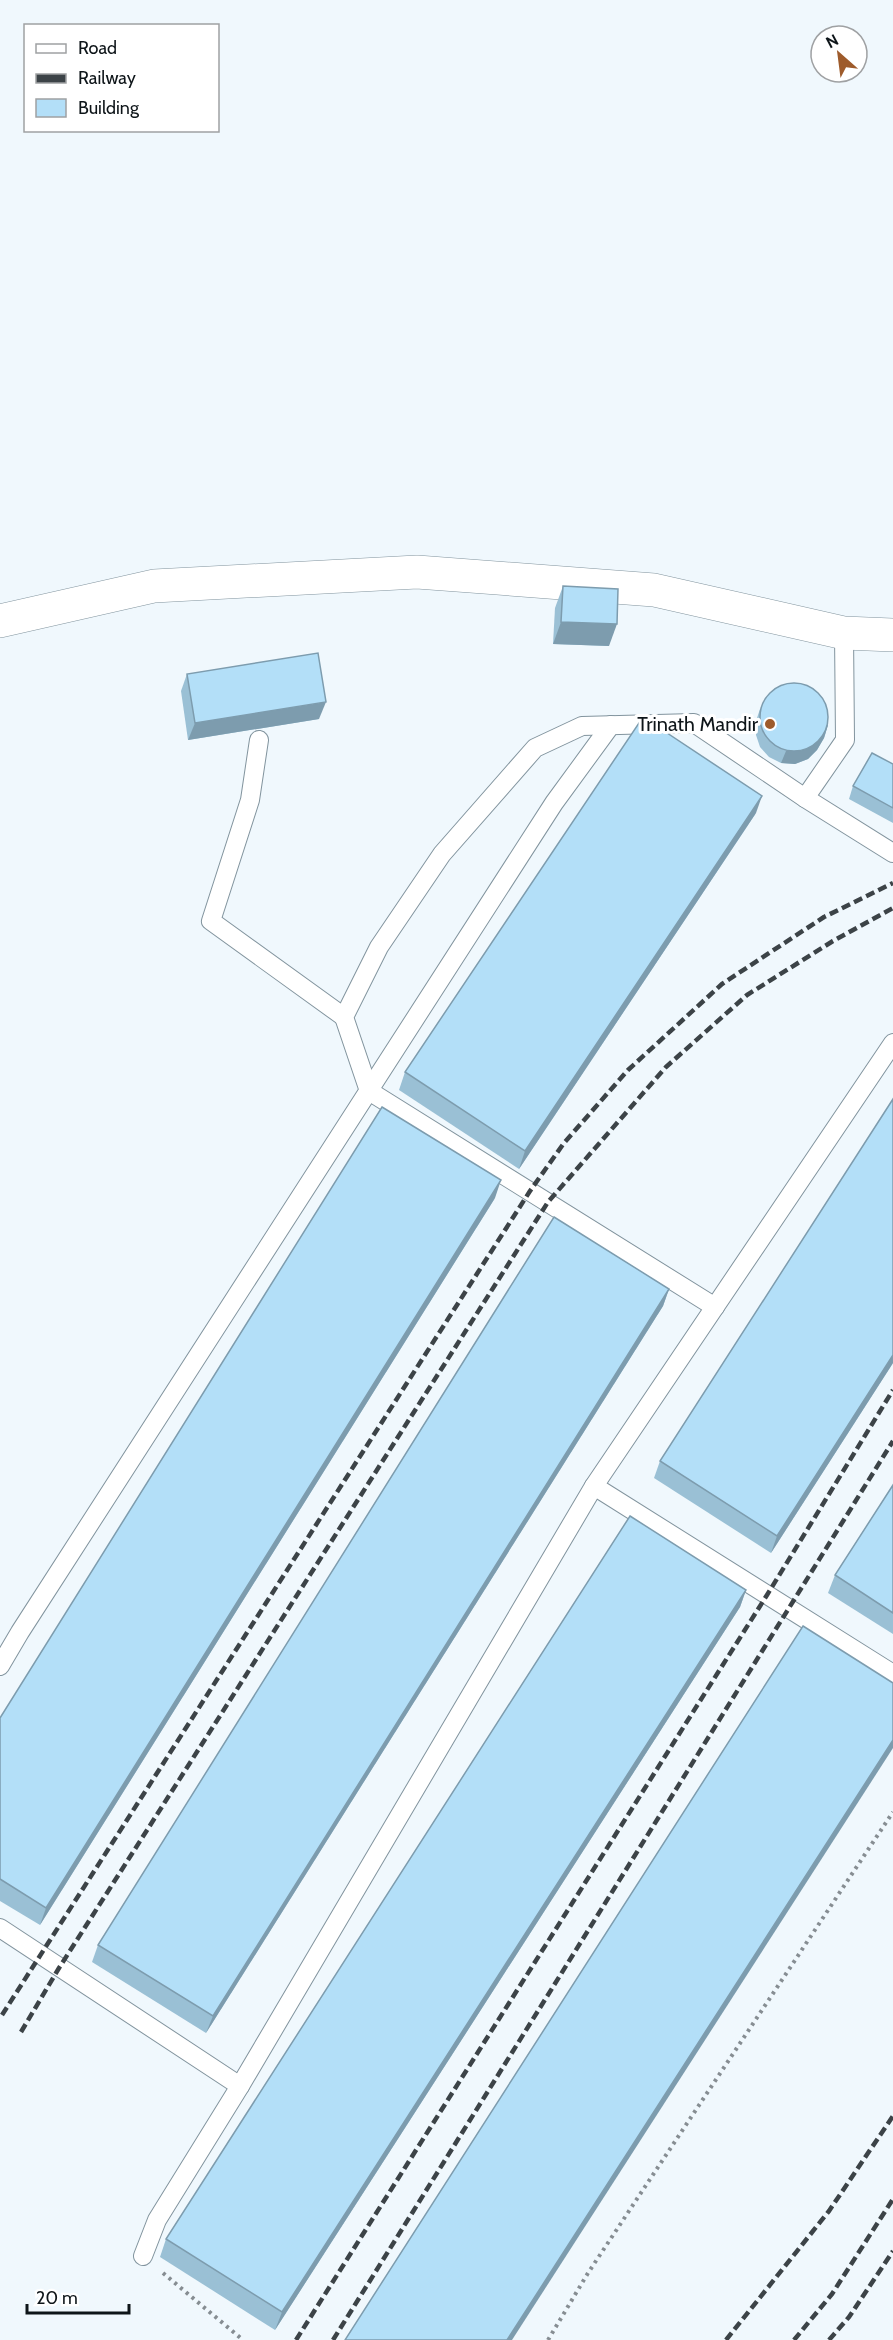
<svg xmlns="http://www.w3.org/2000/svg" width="893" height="2340" font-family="Cabin,sans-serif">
	<rect width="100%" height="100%" fill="#f0f8fd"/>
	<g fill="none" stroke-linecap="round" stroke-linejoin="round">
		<g stroke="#82949e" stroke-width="20">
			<g id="lane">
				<path d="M259,740L250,800L211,921L344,1017"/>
				<path d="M805,798L845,740L844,633"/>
				<path d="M715,1307L369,1091L344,1017L379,947L442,854L535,748L582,726L694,723L805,798L893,853"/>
				<path d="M594,1486L893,1674"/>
				<path d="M0,1666L20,1632L554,803L611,725"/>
				<path d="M0,1928L240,2086"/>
				<path d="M143,2256L157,2220L240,2086L594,1486L893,1043"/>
			</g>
		</g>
		<g stroke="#82949e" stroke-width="34">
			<path id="street" d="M0,621L154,586L417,572L654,590L844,633L893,635"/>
		</g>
		<g stroke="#868d92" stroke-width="4" stroke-dasharray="3 4.5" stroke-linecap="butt">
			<path d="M163,2273L243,2340"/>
			<path d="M548,2340L588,2273L893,1812"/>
		</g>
		<use href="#lane" stroke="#fff" stroke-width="18"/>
		<use href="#street" stroke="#fff" stroke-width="33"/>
		<g stroke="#3c4347" stroke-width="4.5" stroke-dasharray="9 4.5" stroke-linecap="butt">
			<path d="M2,2015L530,1191L564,1143L628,1070L722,984L824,917L893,883"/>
			<path d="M21,2032L59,1968L548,1202L666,1067L747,995L833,941L893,908"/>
			<path d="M296,2340L767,1595L893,1390"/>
			<path d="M333,2340L893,1441"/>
			<path d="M726,2340L829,2211L893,2116"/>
			<path d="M794,2340L832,2294L893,2199"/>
			<path d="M829,2340L849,2317L893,2251"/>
		</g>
	</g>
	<g fill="#9ac0d5">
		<path d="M563,586L609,646L553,644L555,608Z"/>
		<path d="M187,674L319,719L188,740L181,691Z"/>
		<path d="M760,709L828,725L824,738L817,750L808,759L795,764L781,763L769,757L760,747L756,735V721Z"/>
		<path d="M893,764V823L849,799L853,786Z"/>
		<path d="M756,813L519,1169L399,1090L405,1072Z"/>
		<path d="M495,1198L40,1925L0,1901V1718Z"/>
		<path d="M669,1289L663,1306L206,2033L92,1962L98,1945Z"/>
		<path d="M893,1363L771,1553L654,1478L660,1461Z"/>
		<path d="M893,1485V1634L828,1593L835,1575Z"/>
		<path d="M746,1590L740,1607L275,2330L160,2257L166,2239Z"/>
	</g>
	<g fill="#7d9cae">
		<path d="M561,622L617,624L609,646L553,644Z"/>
		<path d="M326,702L319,719L188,740L195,723Z"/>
		<path d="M828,725L824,738L817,750L808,759L795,764L781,763L786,751Z"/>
		<path d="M762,796L756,813L519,1169L525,1151Z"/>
		<path d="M501,1180L495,1198L40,1925L46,1908Z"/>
		<path d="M669,1289L663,1306L206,2033L213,2016Z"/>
		<path d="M893,1355V1363L771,1553L777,1536Z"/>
		<path d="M746,1590L740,1607L275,2330L282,2312Z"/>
		<path d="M893,1740V1748L512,2340H507Z"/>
	</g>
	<g fill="#b3dff8" stroke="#7d9cae" stroke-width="1.5">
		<path d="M563,586L618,589L617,624L561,622Z"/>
		<path d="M318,653L326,702L195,723L187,674Z"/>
		<circle cx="794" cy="717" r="34"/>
		<path d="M643,717L762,796L525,1151L405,1072Z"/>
		<path d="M872,753L893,764V808L853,786Z"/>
		<path d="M893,1099V1355L777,1536L660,1461Z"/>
		<path d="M382,1107L501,1180L46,1908L0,1879V1718Z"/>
		<path d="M554,1217L669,1289L213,2016L98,1945Z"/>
		<path d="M893,1485V1613L835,1575Z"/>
		<path d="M630,1516L746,1590L282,2312L166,2239Z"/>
		<path d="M803,1626L893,1683V1740L507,2340H345Z"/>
	</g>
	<circle fill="#9e5b2b" stroke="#fff" stroke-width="2" cx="770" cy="724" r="6"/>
	<g text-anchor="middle" stroke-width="6" stroke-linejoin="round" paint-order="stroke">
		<g font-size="20" fill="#0e1519" stroke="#fff" text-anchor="end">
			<text x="758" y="731">Trinath Mandir</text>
		</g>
	</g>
	<rect x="24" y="24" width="195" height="108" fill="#ffffff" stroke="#9fa1a3" stroke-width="1.5"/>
	<rect x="36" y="44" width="30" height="9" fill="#ffffff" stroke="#9fa1a3" stroke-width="1.5"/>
	<text x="78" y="54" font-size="18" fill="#0e1519">Road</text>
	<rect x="36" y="74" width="30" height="9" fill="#3c4347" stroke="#9fa1a3" stroke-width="1.5"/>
	<text x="78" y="84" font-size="18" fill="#0e1519">Railway</text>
	<rect x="36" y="99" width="30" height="18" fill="#b3dff8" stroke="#9fa1a3" stroke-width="1.5"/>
	<text x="78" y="114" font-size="18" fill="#0e1519">Building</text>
	<g transform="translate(839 54) rotate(332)"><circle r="28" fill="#ffffff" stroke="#9fa1a3" stroke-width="1.5"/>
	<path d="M0-4.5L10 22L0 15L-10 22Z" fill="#9e5b2b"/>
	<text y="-9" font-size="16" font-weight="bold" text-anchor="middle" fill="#0e1519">N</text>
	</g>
	<path d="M27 2304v9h102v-9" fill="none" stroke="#0e1519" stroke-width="3"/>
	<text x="36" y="2304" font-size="18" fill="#0e1519" stroke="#ffffff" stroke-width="4.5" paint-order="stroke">20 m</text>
</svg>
